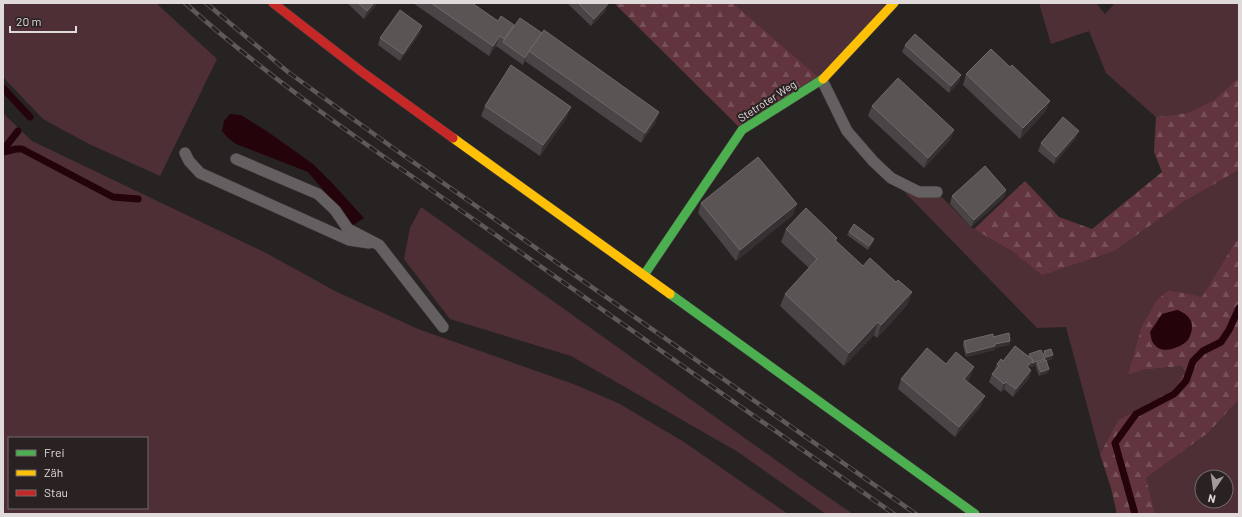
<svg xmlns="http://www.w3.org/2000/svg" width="1242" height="517" font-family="Barlow,sans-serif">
	<defs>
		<pattern id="forest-firs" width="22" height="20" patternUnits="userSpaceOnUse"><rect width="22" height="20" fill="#61343e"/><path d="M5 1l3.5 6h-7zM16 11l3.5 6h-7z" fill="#775159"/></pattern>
	</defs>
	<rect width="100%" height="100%" fill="#282323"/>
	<g fill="#4e2f35" fill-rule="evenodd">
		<path d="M3,3H156L217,59L160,176L89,144L43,119L3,77Z"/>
		<path d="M733,3H887L822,80Z"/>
		<path d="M1039,3H1096L1105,14L1115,3H1239V77L1214,100L1187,113L1156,117L1106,73L1089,31L1051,44Z"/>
		<path d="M3,113L32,141L266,253L335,291L418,329L576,385L618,403L684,442L788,514H3ZM9,438H147V508H9Z"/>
		<path d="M1239,170V236L1202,298L1170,290L1128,375L1143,370L1182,366L1185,373L1172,390L1118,420L1100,454L1066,327L1037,328L891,178L937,192L971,227L1013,252L1042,274L1180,204Z"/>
		<path d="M421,207L815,488L853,514H826L738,452L571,356L450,319L404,259L410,228Z"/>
		<path d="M1239,399V514H1155L1146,478L1208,433ZM1202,477H1226V501H1202Z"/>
	</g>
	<g fill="url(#forest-firs)">
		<path d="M614,3H733L822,80L742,130Z"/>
		<path d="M1239,77V170L1180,204L1114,251L1042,275L1013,252L974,229L1025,181L1059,217L1092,229L1162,172L1154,152L1156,117L1187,113L1214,100Z"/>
		<path d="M1239,236V399L1208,433L1146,478L1155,514H1117L1111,488L1100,454L1118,420L1172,390L1185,373L1182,366L1143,370L1128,375L1142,326L1157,300L1169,290L1202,297Z"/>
	</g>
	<g fill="#25030b">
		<path d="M230,114L241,115L268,132L313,164L333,184L364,218L353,225L308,172L236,144L228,138L222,131L224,121Z"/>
		<path d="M1177,310C1187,313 1195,321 1191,333C1190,336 1189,339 1187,341C1179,348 1162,355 1154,344C1151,341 1151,335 1150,332L1162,314Z"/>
	</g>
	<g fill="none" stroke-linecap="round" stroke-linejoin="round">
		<g stroke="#25030b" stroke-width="7">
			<path d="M3,88L30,117"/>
			<path d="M3,150L18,131"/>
			<path d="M3,152L16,149H22L113,197L138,199"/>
			<path d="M1135,514L1115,443L1136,414L1174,394L1186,381L1193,361L1203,351L1221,342L1229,330L1239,308"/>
		</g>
		<g stroke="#433e3e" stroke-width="12">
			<g id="lane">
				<path d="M822,80L847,131L873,161L891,178L919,192H937"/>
				<path d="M185,153L189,161L200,173L349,240L369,243"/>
				<path d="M236,159L318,194L335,210L348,229L379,245L443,327"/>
			</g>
		</g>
		<g stroke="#433e3e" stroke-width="10">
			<g id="fast">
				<path d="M644,275L742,130L823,79"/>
				<path d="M670,294L975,514"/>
			</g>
		</g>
		<g stroke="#433e3e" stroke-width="10">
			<g id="slow">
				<path d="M823,79L894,3"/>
				<path d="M453,138L670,294"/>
			</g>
		</g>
		<g stroke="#433e3e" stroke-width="10">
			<path id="jam" d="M273,3L362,72L453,138"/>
		</g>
		<use href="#lane" stroke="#646061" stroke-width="11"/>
		<use href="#fast" stroke="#4caf50" stroke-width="9"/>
		<use href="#slow" stroke="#ffc107" stroke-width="9"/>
		<use href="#jam" stroke="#c62828" stroke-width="9"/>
		<g stroke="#5e5a5a" stroke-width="4.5">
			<g id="rail">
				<path d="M185,3C277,86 382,155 483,226C620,322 757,418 894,514"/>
				<path d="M206,3L288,72L396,150L916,514"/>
			</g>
		</g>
		<use href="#rail" stroke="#2a2122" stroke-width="3" stroke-dasharray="9" stroke-linecap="butt"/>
	</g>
	<g fill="#494445">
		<path d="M347,3H378L364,19Z"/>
		<path d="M413,3H472L498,21L514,25L513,28L656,122L641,143L525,61L523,65L496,46L489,56Z"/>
		<path d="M567,3H606L605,12L591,26Z"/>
		<path d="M420,33L400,61L378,45L380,38Z"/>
		<path d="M905,45L959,82L949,93L902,52Z"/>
		<path d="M966,74L1046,111L1020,139L963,85Z"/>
		<path d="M485,106L567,117L540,156L481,116Z"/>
		<path d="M872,106L954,130L950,140L924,168L868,116Z"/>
		<path d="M1076,138L1054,164L1038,151L1041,143Z"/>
		<path d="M1006,190L1004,197L971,227L950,204L952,196Z"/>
		<path d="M701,203L793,215L736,261L698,213Z"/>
		<path d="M786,229L837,238L836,241L863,266L896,282L912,292L907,305L877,338L874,335L844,366L780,306L785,294L809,268L781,242Z"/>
		<path d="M849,232L873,243L868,250L847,235Z"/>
		<path d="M993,337L1010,341L1009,345L995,348L994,350L966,357L963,345L964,341Z"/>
		<path d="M1044,351L1052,359L1046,361L1049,369L1048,373L1039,376L1036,367V365L1031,367L1030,365L1029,368L1031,370L1029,378L1013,397L1004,389L1001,392L989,382L992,374L994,371L997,364L1003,361L1028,356L1029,354H1043Z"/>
		<path d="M946,364L970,378L967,381L981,406L955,437L898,389L901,379Z"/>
	</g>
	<g fill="#353031">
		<path d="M374,3H378L364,19L367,11Z"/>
		<path d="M608,4L605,12L591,26L594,19Z"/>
		<path d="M422,26L420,33L400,61L403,54Z"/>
		<path d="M500,36L496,46L489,56L493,46Z"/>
		<path d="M527,55L525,61L523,65L525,58Z"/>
		<path d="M961,75L959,82L949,93L951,86Z"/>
		<path d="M1050,101L1046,111L1020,139L1023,128Z"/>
		<path d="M571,107L567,117L540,156L543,145Z"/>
		<path d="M659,112L656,122L641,143L645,133Z"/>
		<path d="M954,130L950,140L924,168L928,158Z"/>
		<path d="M1079,131L1076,138L1054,164L1056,157Z"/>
		<path d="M1006,190L1004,197L971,227L974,220Z"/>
		<path d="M797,204L793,215L736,261L740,250Z"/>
		<path d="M874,239L873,243L868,250L869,246Z"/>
		<path d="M912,292L907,305L877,338L881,325Z"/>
		<path d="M878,322L874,335L844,366L849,353Z"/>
		<path d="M1010,341L1009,345L995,348L994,350L966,357L967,353L995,344Z"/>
		<path d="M1053,355L1052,359L1045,361L1046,357Z"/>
		<path d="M1045,359L1043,363H1037L1036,365L1031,367L1032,363Z"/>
		<path d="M1033,360L1030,367L1024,374L1027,367Z"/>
		<path d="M974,367L970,378L961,389L964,379Z"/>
		<path d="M1049,369L1048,373L1039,376L1041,372Z"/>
		<path d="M1031,370L1029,378L1013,397L1016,389Z"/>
		<path d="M1006,382L1004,389L1001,392L1004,384Z"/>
		<path d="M985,396L981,406L955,437L959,427Z"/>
	</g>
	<g fill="#5a5455" stroke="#6f696a">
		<path d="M358,3H374L367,11Z"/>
		<path d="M431,3H472L498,21L501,16L514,25L504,39L500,36L493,46Z"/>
		<path d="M578,3H606L608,4L594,19Z"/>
		<path d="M400,10L422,26L403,54L380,38Z"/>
		<path d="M520,18L542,33L529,51L525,58L503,42Z"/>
		<path d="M544,30L659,112L645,133L529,51Z"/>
		<path d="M915,34L961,75L951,86L905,45Z"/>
		<path d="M991,49L1010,67L1012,65L1050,101L1023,128L966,74Z"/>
		<path d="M511,65L571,107L543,145L485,106Z"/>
		<path d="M898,78L954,130L928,158L872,106Z"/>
		<path d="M1063,117L1079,131L1056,157L1041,143Z"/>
		<path d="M758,157L797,204L740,250L701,203Z"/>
		<path d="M985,166L1006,190L974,220L952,196Z"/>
		<path d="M806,208L837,238L835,240L863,266L870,258L896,282L898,280L912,292L881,325L878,322L849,353L785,294L817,259L786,229Z"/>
		<path d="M854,224L874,239L869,246L849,232Z"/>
		<path d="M1009,333L1010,341L995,344V346L967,353L964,341L993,334V337Z"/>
		<path d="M1015,346L1033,360L1027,367L1031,370L1016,389L1006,382L1004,384L992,374L999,366L997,364L1001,359L1003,361Z"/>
		<path d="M927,348L946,364L956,352L974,367L964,379L985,396L959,427L901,379Z"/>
		<path d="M1051,349L1053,355L1046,357L1044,351Z"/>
		<path d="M1041,350L1045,359L1032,363V362L1033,360L1031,358L1029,354Z"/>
		<path d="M1046,360L1049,369L1041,372L1037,363Z"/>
	</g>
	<g text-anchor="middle" stroke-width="4" stroke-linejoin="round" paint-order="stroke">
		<g font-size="11" fill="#e1dadb" stroke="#2a2122">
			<text transform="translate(767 101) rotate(-33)" y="4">Stetroter Weg</text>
		</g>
	</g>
	<rect width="1242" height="517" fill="none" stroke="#e1dadb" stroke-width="8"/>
	<rect x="8" y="437" width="140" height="72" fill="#2a2122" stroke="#736b6c"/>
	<rect x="16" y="450" width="20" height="6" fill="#4caf50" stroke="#736b6c"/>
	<text x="44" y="457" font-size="12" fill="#e1dadb">Frei</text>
	<rect x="16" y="470" width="20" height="6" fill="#ffc107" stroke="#736b6c"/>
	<text x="44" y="477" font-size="12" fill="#e1dadb">Zäh</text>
	<rect x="16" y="490" width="20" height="6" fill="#c62828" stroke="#736b6c"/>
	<text x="44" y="497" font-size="12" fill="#e1dadb">Stau</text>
	<g transform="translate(1214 489) rotate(193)"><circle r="19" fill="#2a2122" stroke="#736b6c"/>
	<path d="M0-3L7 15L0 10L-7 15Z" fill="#a09a9b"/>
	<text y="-6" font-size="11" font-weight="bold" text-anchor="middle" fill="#e1dadb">N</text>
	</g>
	<path d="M10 26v6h66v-6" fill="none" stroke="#e1dadb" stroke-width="2"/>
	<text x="16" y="26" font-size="12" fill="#e1dadb" stroke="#2a2122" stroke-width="3" paint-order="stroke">20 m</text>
</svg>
